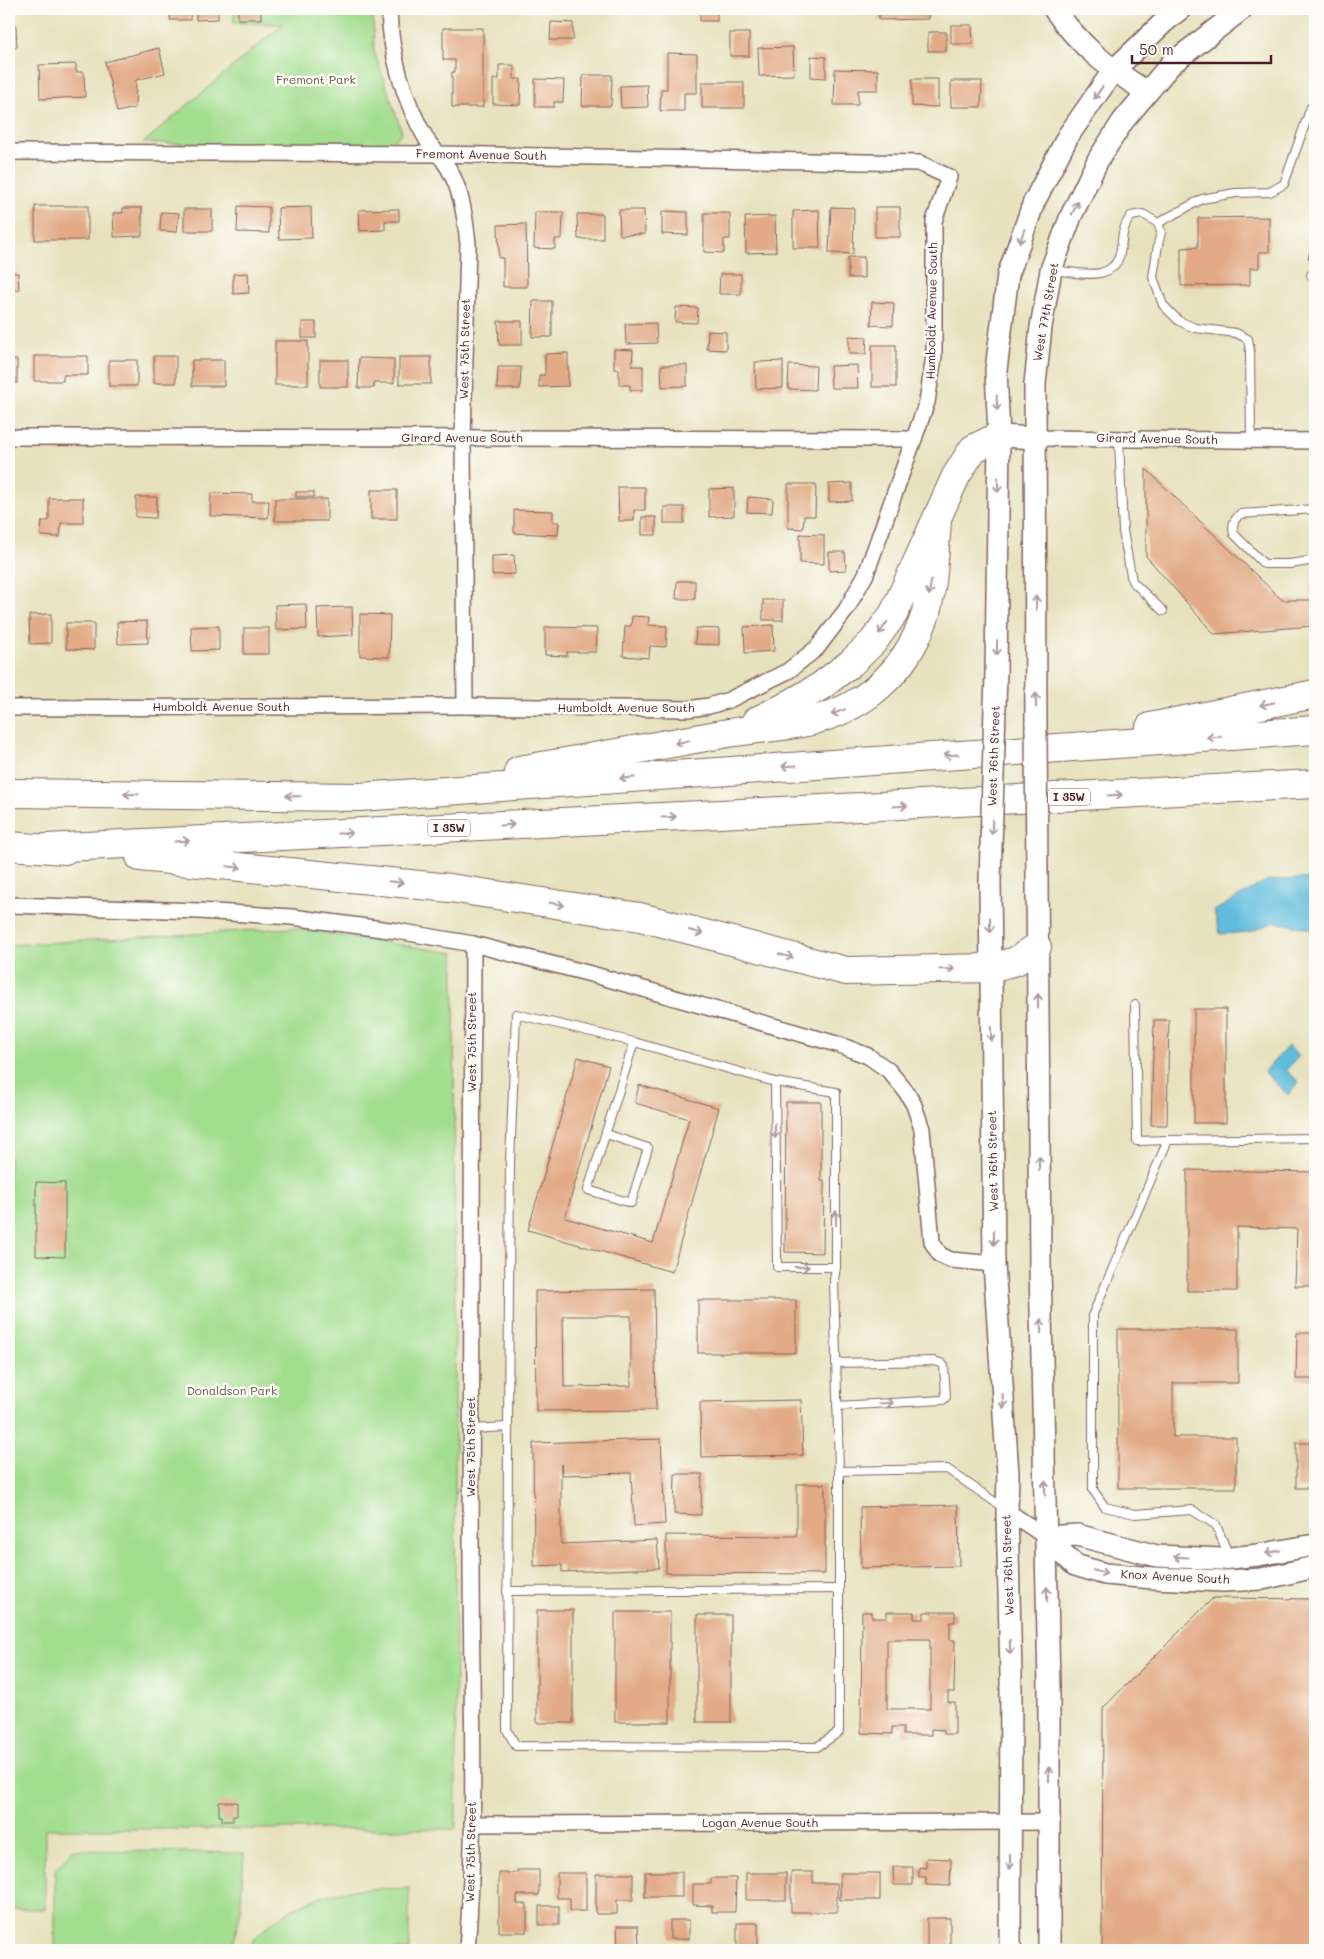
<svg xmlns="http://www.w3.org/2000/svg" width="1324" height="1959" font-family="Mali,sans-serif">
	<rect width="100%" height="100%" fill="#fdfcf7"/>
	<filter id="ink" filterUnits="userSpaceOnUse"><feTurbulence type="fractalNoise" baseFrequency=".02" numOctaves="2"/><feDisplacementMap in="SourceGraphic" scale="10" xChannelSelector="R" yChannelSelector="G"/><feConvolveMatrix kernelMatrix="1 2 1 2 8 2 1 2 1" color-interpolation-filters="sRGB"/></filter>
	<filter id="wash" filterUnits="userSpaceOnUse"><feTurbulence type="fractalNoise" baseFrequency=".0096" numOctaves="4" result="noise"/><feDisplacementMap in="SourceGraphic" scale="20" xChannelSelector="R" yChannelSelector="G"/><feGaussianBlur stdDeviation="1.12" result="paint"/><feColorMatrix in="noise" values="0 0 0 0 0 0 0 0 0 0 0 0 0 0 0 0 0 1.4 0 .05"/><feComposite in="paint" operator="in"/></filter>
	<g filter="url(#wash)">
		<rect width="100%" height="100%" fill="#e7e1bd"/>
		<g fill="#a3dd8f" stroke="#767e5d">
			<path d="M234,9H373L374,51L402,132L390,146L143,143L283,24L234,23Z"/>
			<path d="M291,928L454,953L456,1829H45V1909H9V945Z"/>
			<path d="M73,1850L244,1853L240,1915L232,1950H55V1870Z"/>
			<path d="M409,1888V1950H247C269,1915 314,1894 355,1890C373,1888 391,1889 409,1888Z"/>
		</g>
		<g fill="#5fbcdd" stroke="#546e84">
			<path d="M1315,878V930L1275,922L1250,932L1220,934L1214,911L1266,881Z"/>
			<path d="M1288,1046L1299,1056L1286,1070L1299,1082L1288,1095L1264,1072Z"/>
		</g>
		<g id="blocks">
			<g fill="#e2aa86" fill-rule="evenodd">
				<path d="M171,9H191L190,20H170Z"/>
				<path d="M196,9H218V19L196,20Z"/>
				<rect x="238" y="9" width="23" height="10"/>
				<rect x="700" y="9" width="17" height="12"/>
				<path d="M879,9H961V11H928V19L879,20Z"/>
				<path d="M551,22L573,23V40H550Z"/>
				<path d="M9,25H16L17,47H9Z"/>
				<path d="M951,25H972L973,44H951Z"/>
				<path d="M443,28H483V107H452V72H455V60H443Z"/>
				<rect x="928" y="32" width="18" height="19"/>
				<rect x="730" y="33" width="19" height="23"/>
				<path d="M793,47L794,75L759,76L758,48Z"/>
				<path d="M159,48L165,73L136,80L135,108L117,112L105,62Z"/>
				<path d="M667,53L697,54V93H684V111H660L661,89H667Z"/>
				<path d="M811,56L826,57V78L811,77Z"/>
				<path d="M76,64V72H84L85,97L40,99L39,65Z"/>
				<path d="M499,65H514V79H521L520,105L493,104V79H499Z"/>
				<path d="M835,69L878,70V90H858V105H834Z"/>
				<path d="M583,75H612L611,106H582Z"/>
				<path d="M535,79L564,80L563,102H554V107H535Z"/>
				<path d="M912,79H938V107L912,106Z"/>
				<path d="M951,81H982L981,107H951Z"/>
				<rect x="702" y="82" width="42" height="26"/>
				<path d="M9,83H11L12,105H9Z"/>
				<path d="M647,85L648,107L621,108L620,86Z"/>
				<rect x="35" y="206" width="53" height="34"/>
				<path d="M238,206L269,207V233L237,232Z"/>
				<path d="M311,207L312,238L279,239L278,208Z"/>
				<path d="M831,207L854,208L853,254L829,253Z"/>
				<rect x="875" y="207" width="25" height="30"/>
				<path d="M123,208H142V236L114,237L113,213H123Z"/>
				<rect x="184" y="209" width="28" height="22"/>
				<path d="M399,209V221H385V230L360,231L359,210Z"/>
				<path d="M619,210H644L645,234L620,235Z"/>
				<path d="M819,210L820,248H793V211Z"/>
				<path d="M662,211L688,212V235L662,234Z"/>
				<path d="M161,212L179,213L177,232L160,231Z"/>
				<path d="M535,212H563L562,239H555V249L534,248Z"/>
				<path d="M704,213H730V239H724V253L704,252Z"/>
				<path d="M9,214L11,215V234H9Z"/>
				<path d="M577,214H603V239H578Z"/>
				<path d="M775,216L776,252L746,253L745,217Z"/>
				<path d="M1269,217V252H1259V268H1250V285L1181,286V248L1198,247V218Z"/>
				<path d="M526,224L527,287H503V258H499L498,225Z"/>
				<path d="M1315,238V260L1308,258Z"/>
				<rect x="848" y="257" width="16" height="21"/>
				<path d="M9,273H18L19,290H9Z"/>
				<path d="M248,273L249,293L233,294V274Z"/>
				<path d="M720,274H741V294H719Z"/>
				<path d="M533,301H552V337H532Z"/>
				<path d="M872,302L894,303L893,326L871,325Z"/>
				<path d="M676,307L698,308L697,323L675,322Z"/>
				<path d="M498,321H522V345H499Z"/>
				<rect x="302" y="322" width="14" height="16"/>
				<path d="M656,323L657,343L626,344L625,324Z"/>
				<path d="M708,331L726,332V350L707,349Z"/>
				<path d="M849,336L867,337L866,354H849Z"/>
				<rect x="275" y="341" width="33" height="44"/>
				<rect x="872" y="345" width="24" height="42"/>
				<path d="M614,349L633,350L632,366H643V390H630V385H619V369H614Z"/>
				<path d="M568,353V386L539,387V375H545V354Z"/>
				<path d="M34,356H88V375H63V381H34Z"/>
				<rect x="154" y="356" width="22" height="27"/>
				<rect x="399" y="357" width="32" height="27"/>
				<path d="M359,358L394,359V383H374V388H358Z"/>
				<rect x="9" y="360" width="8" height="23"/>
				<rect x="109" y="360" width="28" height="26"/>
				<rect x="192" y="360" width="32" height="26"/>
				<rect x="320" y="360" width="28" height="27"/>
				<path d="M783,361V388L756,389L755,362Z"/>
				<path d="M661,365H687V386L662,387Z"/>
				<path d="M789,365L816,366L815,390L788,389Z"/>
				<path d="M857,365L858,388H831L830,366Z"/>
				<path d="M498,367H521L520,389H497Z"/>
				<path d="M1146,469L1282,600H1311L1310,584L1315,583V634L1313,626L1214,634L1146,556Z"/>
				<path d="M852,483V501L829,502V484Z"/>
				<path d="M788,484H816L815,516H804L803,529L788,528Z"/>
				<path d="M618,487H645V510H634V521H619Z"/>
				<path d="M734,488V516L709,517V489Z"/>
				<rect x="371" y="490" width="26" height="29"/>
				<rect x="296" y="492" width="18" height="5"/>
				<path d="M211,493L252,494V501H269L268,518L210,516Z"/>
				<path d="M136,497H157L156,518L136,517Z"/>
				<path d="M748,497L773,499L772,513L747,512Z"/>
				<path d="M49,498H83V523H61L60,537L41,536L42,521H49Z"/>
				<rect x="275" y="499" width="52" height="22"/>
				<rect x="664" y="507" width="20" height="16"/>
				<path d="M9,509L14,510V527H9Z"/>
				<path d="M514,510L553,511V522H559L558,535L514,533Z"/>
				<rect x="642" y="517" width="14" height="18"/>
				<path d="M800,534L824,535V564L800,563Z"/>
				<path d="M829,552H845L846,570L829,571Z"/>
				<path d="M514,555L515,574L492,575V556Z"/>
				<path d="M677,581H695V599H676Z"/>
				<rect x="763" y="600" width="20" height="20"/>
				<path d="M306,604L307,629L276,630L275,605Z"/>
				<path d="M352,607L353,635L318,637L317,608Z"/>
				<path d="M51,614V643L30,644L29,615Z"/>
				<path d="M360,614L390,615L389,657L360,656Z"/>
				<path d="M632,616L649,617L648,625L667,626L666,647L650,646L649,658L623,656L625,626H631Z"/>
				<path d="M147,621L148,643L118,644L117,622Z"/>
				<path d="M66,623H94V650L66,649Z"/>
				<path d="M773,625L774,651L745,653L744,627Z"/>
				<path d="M219,626V650L192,651L191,627Z"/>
				<path d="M545,627L597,628L596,652H567V656L545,655Z"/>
				<rect x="244" y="628" width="25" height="26"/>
				<path d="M696,628L719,629V645L695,644Z"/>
				<rect x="1194" y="1009" width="32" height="114"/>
				<path d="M1154,1020H1169L1167,1125H1151Z"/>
				<path d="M578,1057L609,1066L565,1218L653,1243L689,1119L635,1103L639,1085L719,1108L672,1272L528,1230Z"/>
				<path d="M786,1102H821V1181H824L823,1253L785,1252Z"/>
				<path d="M1187,1170L1315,1172V1286H1295L1297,1229L1237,1227V1291H1187Z"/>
				<path d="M36,1182L65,1183V1257L36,1256Z"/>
				<path d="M654,1289L656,1410L536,1411L535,1291ZM563,1316H631V1386L564,1387Z"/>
				<rect x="698" y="1300" width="98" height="53"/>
				<path d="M1118,1329H1238V1383H1173V1437H1236V1488H1118Z"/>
				<path d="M1297,1333H1315V1379H1296Z"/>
				<path d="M801,1400L803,1455L701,1457L700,1402Z"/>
				<path d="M661,1439L665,1524L634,1526L631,1473L562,1475L561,1464V1544L657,1540L659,1568L562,1572V1565L534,1566L533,1443Z"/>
				<rect x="1296" y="1443" width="19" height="45"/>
				<path d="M675,1474H702L701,1515L674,1514Z"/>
				<path d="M797,1484H825V1574L666,1573V1535L797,1536Z"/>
				<path d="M958,1505L959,1566L861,1568L860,1507Z"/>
				<path d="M1213,1598L1315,1599V1950H1102L1103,1708Z"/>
				<rect x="537" y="1610" width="36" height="113"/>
				<rect x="615" y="1612" width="55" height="110"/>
				<path d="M862,1612H872V1618H887V1612H914V1619H924V1612H955V1622H950V1640H955L954,1692H948V1702H955V1734H944V1730L931,1729V1735H903V1727H892V1734L861,1733ZM887,1639H930V1709H887Z"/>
				<rect x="697" y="1615" width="34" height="107"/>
				<path d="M219,1802H237V1816H233V1821H222V1816H219Z"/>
				<path d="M926,1858L951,1859L950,1886L926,1885V1877H919V1867L926,1868Z"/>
				<path d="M893,1867H913V1885H894Z"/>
				<path d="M517,1870H539V1895H517V1904H527V1932H499V1873H517Z"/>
				<rect x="645" y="1872" width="37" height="25"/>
				<path d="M791,1872H813V1883H837V1912H791Z"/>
				<path d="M557,1873H586V1911H570V1898H557Z"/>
				<rect x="746" y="1873" width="40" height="27"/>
				<rect x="840" y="1873" width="40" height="27"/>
				<path d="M596,1874H633V1900H617V1914H596Z"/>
				<path d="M711,1878H736L735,1912H712V1906L693,1905V1884H711Z"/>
				<rect x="539" y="1906" width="20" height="19"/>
				<rect x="927" y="1918" width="23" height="32"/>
				<rect x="670" y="1920" width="19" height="19"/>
				<rect x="737" y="1923" width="21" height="24"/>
				<path d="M617,1926H638L639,1949L618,1950Z"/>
			</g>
		</g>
	</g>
	<g filter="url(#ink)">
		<use href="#blocks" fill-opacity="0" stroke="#81635e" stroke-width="1"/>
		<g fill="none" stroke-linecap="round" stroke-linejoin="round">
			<g stroke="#81635e" stroke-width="10">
				<g id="lane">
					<path d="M1158,223L1202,199L1235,193L1270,192L1284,184L1311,107"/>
					<path d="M1054,270C1080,273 1117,284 1121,248C1123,234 1122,228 1131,216L1143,214L1158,223L1161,232L1158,245L1153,277L1163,305L1179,321L1195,328L1236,333L1248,339L1250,352L1251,440"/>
					<path d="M1311,275L1315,276"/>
					<path d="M1119,439L1123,531L1132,581L1163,611"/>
					<path d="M1315,509L1240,514C1233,521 1232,525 1234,534L1264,564H1290L1315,560"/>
					<path d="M1135,1005L1137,1141L1168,1140"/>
					<path d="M775,1082L777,1267H836"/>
					<path d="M606,1134L648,1148L631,1203L588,1190L634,1042"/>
					<path d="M836,1363L934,1361L941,1363L944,1366L946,1397L943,1400L837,1406"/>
					<path d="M508,1427L510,1163L516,1014L634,1042L775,1082L836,1092V1267L834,1280L839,1471"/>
					<path d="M471,1429L508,1427L507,1730L516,1746L817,1747L839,1732V1471L947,1469L1005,1509"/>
					<path d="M1229,1556L1216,1525L1192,1510L1135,1514L1105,1507L1093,1490V1314L1168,1140L1315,1138"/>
					<path d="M507,1591L839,1589"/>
				</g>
			</g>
			<g stroke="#81635e" stroke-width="18">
				<g id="street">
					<path d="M389,9C390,52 404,102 427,140C431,147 438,153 443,160C461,184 465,215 468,244L463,438L465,706"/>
					<path d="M9,152L438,154L919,163L949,177L934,221V356L927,402L866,574L846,610L817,648L788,671L729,700L709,706L688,709L465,706L9,708"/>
					<path d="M9,437L914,439"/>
					<path d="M1036,438L1315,441"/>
					<path d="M9,905L199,911L292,917L397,931L473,944L591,974L840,1045L868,1056L888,1070L905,1090L914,1105L922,1129L932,1242L940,1255L951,1260L994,1264"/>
					<path d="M1007,1511L1046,1537"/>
					<path d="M472,1824L1049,1822"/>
					<path d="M467,1950C477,1820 471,1687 471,1556C471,1352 472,1148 473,944"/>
				</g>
			</g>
			<g stroke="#81635e" stroke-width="24">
				<g id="secondary">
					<path d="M1054,9C1081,47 1108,68 1147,92"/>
					<path d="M999,436L1036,438"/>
					<path d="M996,673L999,436L996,370L1008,275L1034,202L1068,136L1113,71L1163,23L1180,9"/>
					<path d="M1036,730L1035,384L1041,327L1051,270L1071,216L1098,160L1123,121L1171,64L1242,9"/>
					<path d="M1037,878L1040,1265L1049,1686V1950"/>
					<path d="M990,882L994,1264L1008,1474L1007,1511L1011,1675L1010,1950"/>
					<path d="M1046,1537L1075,1565L1105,1574L1153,1578L1224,1581L1262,1579L1315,1567"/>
					<path d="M1046,1537L1077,1535L1157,1556L1221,1559L1258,1555L1315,1545"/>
				</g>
			</g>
			<g stroke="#81635e" stroke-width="30">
				<g id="highway">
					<path d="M756,721L785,707L821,686L851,663L873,642L894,613L956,476L973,449L999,436"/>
					<path d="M1150,727L1315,694"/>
					<path d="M519,770C589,758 658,746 728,733C754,729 781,727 807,722C863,709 904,674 924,619C934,589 934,554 937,522"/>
					<path d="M9,793L360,797L1315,730"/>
					<path d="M9,846L65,850"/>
					<path d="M46,848L1315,784"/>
					<path d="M140,857L450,888L640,917L846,971L990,968L1016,961L1037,947"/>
				</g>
			</g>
			<use href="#lane" stroke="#fff" stroke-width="8"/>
			<use href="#street" stroke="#fff" stroke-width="15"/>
			<use href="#secondary" stroke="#fff" stroke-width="21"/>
			<use href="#highway" stroke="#fff" stroke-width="28"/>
			<g stroke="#81635e" stroke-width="24" stroke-linecap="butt">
				<g id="secondary-bridge">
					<path d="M1036,730L1037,878"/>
					<path d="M990,882L996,673"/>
				</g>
			</g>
			<use href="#secondary-bridge" stroke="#fff" stroke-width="21"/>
		</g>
		<defs><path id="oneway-shaft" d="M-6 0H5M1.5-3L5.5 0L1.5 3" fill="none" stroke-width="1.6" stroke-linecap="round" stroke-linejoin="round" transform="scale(1.25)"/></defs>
		<g stroke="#ae9aa0">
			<use href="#oneway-shaft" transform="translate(1098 93) rotate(125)"/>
			<use href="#oneway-shaft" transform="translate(1075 208) rotate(-64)"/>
			<use href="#oneway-shaft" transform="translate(1022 236) rotate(110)"/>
			<use href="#oneway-shaft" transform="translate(997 403) rotate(88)"/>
			<use href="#oneway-shaft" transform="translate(998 485) rotate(91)"/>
			<use href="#oneway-shaft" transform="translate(930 588) rotate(100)"/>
			<use href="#oneway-shaft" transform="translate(1036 603) rotate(-90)"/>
			<use href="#oneway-shaft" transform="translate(883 628) rotate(126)"/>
			<use href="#oneway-shaft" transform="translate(997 648) rotate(91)"/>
			<use href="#oneway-shaft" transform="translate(1036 700) rotate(-90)"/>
			<use href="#oneway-shaft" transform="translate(1267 704) rotate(169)"/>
			<use href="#oneway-shaft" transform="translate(838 712) rotate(159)"/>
			<use href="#oneway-shaft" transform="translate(1214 737) rotate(176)"/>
			<use href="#oneway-shaft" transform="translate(682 742) rotate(169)"/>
			<use href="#oneway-shaft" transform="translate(951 755) rotate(176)"/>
			<use href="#oneway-shaft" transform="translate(789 766) rotate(176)"/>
			<use href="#oneway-shaft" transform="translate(627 778) rotate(176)"/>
			<use href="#oneway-shaft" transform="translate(131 794) rotate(-179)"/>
			<use href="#oneway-shaft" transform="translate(1115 795) rotate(-3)"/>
			<use href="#oneway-shaft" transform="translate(293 796) rotate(-179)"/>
			<use href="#oneway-shaft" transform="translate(900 806) rotate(-3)"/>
			<use href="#oneway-shaft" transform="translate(669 817) rotate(-3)"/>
			<use href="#oneway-shaft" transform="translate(507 825) rotate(-3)"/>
			<use href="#oneway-shaft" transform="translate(992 827) rotate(92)"/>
			<use href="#oneway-shaft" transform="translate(345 833) rotate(-3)"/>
			<use href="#oneway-shaft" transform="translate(182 841) rotate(-3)"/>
			<use href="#oneway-shaft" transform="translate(234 867) rotate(6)"/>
			<use href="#oneway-shaft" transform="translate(396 882) rotate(6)"/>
			<use href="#oneway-shaft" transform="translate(557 904) rotate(9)"/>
			<use href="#oneway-shaft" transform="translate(990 925) rotate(90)"/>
			<use href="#oneway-shaft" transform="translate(696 932) rotate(15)"/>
			<use href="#oneway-shaft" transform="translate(786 956) rotate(15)"/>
			<use href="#oneway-shaft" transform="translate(947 969) rotate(-1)"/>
			<use href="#oneway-shaft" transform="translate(1038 1001) rotate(-90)"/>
			<use href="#oneway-shaft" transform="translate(991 1034) rotate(89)"/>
			<use href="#oneway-shaft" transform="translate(775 1131) rotate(89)"/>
			<use href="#oneway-shaft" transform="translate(1039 1163) rotate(-90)"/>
			<use href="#oneway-shaft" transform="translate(836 1218) rotate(-90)"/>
			<use href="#oneway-shaft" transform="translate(994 1238) rotate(89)"/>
			<use href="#oneway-shaft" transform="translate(802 1267)"/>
			<use href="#oneway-shaft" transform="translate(1041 1326) rotate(-91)"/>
			<use href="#oneway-shaft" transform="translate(1003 1401) rotate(86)"/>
			<use href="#oneway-shaft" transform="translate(886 1403) rotate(-3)"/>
			<use href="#oneway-shaft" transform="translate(1045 1488) rotate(-91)"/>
			<use href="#oneway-shaft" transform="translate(1273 1552) rotate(169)"/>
			<use href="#oneway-shaft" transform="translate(1181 1557) rotate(-177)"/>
			<use href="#oneway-shaft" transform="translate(1100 1572) rotate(14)"/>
			<use href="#oneway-shaft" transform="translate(1047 1594) rotate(-91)"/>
			<use href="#oneway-shaft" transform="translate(1010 1647) rotate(88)"/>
			<use href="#oneway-shaft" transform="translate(1049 1774) rotate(-90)"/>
			<use href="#oneway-shaft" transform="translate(1010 1862) rotate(90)"/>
		</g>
	</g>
	<g text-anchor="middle" stroke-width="5" stroke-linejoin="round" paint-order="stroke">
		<g fill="#fdfcf7" stroke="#806168" stroke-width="1">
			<rect x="1048" y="788.5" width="42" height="17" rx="4"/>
			<rect x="428" y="819.5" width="42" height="17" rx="4"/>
		</g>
		<g font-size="11" font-weight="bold" fill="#4a1f2b">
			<text x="1069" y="801">I 35W</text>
			<text x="449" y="832">I 35W</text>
		</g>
		<g font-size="12" fill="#655849" stroke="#fdfcf7">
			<text x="316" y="84">Fremont Park</text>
			<text x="232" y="1395">Donaldson Park</text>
		</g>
		<g font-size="12" fill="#4a1f2b" stroke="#fdfcf7">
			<text transform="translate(481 155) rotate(1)" y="4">Fremont Avenue South</text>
			<text transform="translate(932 311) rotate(-89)" y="4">Humboldt Avenue South</text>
			<text transform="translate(1046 312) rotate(-80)" y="4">West 77th Street</text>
			<text transform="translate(465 349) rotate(-89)" y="4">West 75th Street</text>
			<text x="462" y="442">Girard Avenue South</text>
			<text transform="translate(1157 439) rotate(1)" y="4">Girard Avenue South</text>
			<text x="221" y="711">Humboldt Avenue South</text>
			<text x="626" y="712">Humboldt Avenue South</text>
			<text transform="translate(994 756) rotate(-88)" y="4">West 76th Street</text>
			<text transform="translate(472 1042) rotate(-90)" y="4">West 75th Street</text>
			<text transform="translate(993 1161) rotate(-91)" y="4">West 76th Street</text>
			<text transform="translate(471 1447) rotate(-90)" y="4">West 75th Street</text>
			<text transform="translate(1008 1565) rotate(-92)" y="4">West 76th Street</text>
			<text transform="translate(1175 1577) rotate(3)" y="4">Knox Avenue South</text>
			<text x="760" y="1827">Logan Avenue South</text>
			<text transform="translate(471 1852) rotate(-89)" y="4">West 75th Street</text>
		</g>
	</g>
	<rect width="1324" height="1959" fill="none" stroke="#fdfcf7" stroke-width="30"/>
	<path d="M1132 55v8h139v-8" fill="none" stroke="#4a1f2b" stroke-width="2.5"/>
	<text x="1139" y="55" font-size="15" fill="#4a1f2b" stroke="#fdfcf7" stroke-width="4" paint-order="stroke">50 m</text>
</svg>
